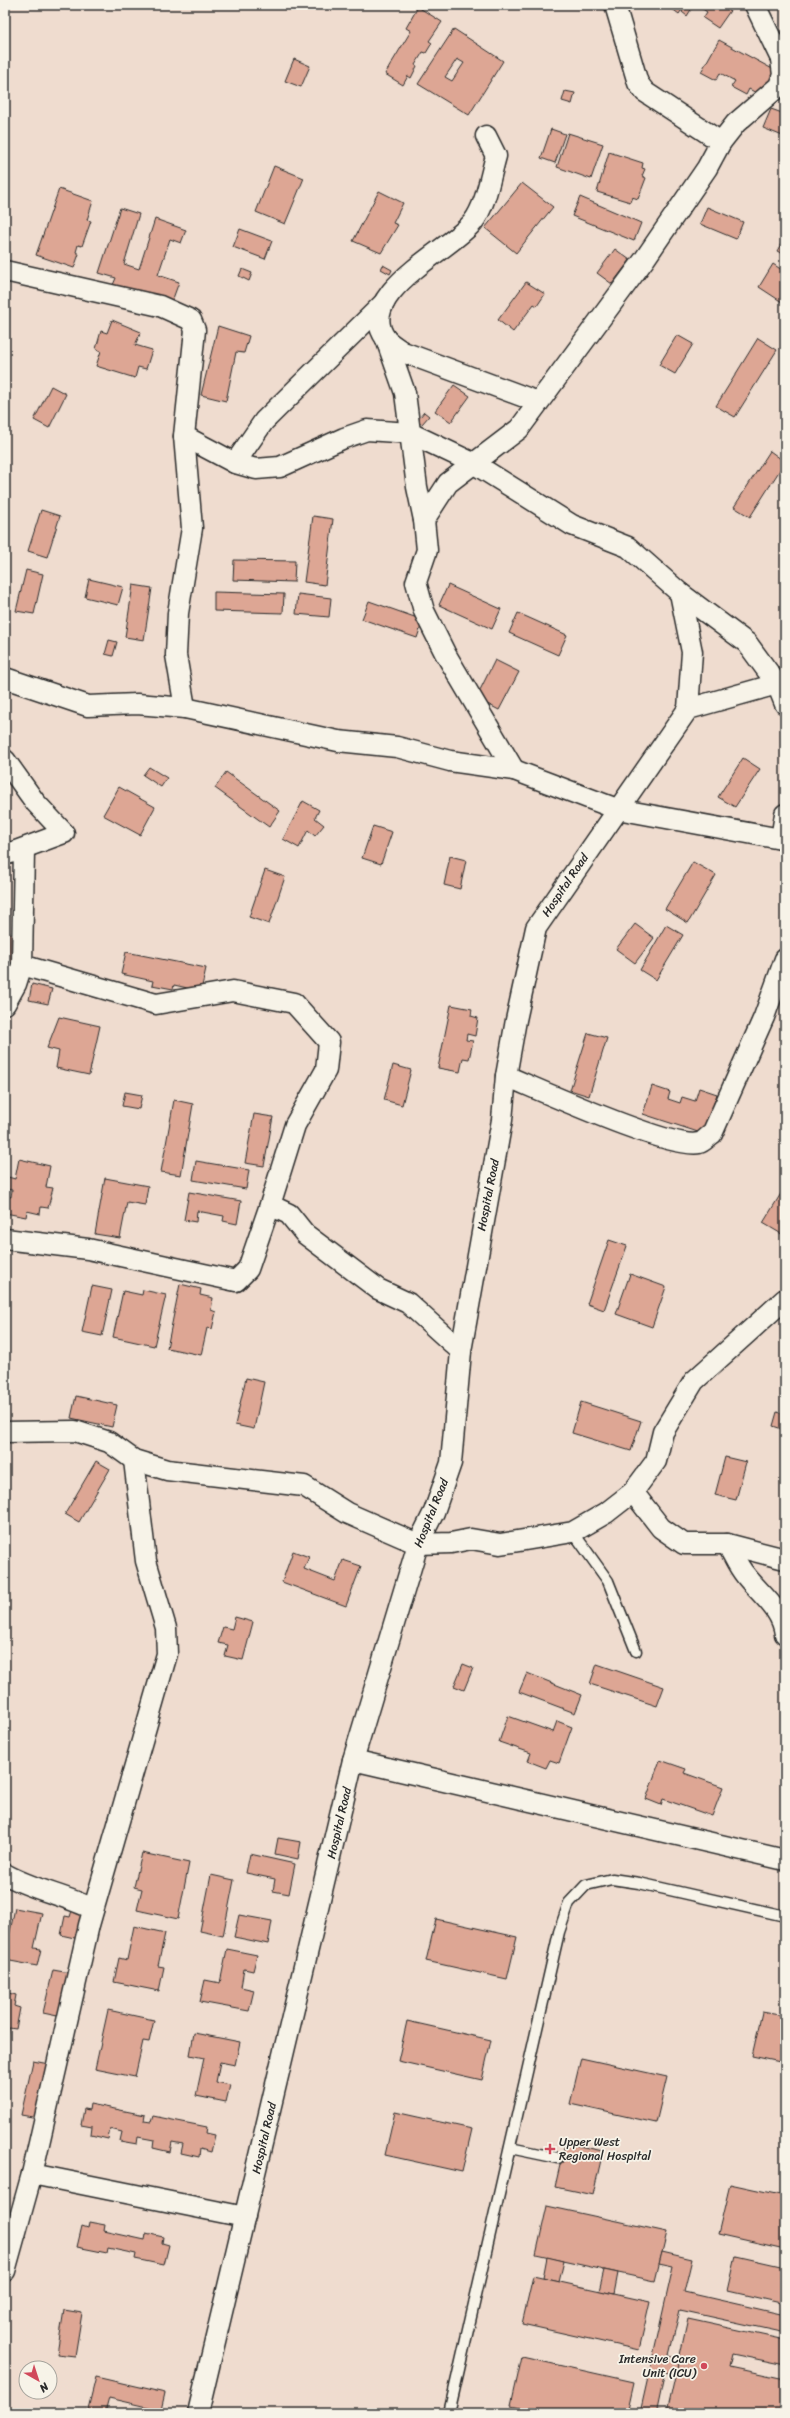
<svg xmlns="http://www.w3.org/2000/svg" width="790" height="2418" font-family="Sriracha,sans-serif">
	<rect width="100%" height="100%" fill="#efdccf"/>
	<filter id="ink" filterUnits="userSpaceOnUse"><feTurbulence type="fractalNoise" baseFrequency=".025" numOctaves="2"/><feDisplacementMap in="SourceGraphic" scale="8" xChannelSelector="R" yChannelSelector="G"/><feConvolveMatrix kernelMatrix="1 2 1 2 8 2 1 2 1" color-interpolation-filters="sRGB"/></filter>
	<g filter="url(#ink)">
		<g fill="#dda694" stroke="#2b2b2b" fill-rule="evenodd">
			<path d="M667,5H685L679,14Z"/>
			<path d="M686,5L692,8L687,16L682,12Z"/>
			<path d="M697,5H734L718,28L703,18L707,12Z"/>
			<path d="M418,7L442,22L429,41L432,43L426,53L423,52L415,65L417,66L411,78L408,76L403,85L385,74L411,31L406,28Z"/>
			<path d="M454,29L503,61L469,115L418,84ZM457,59L464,63L452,81L445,77Z"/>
			<path d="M719,40L778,72L764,97L749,89L746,95L731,87L735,81L720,73L716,80L701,72Z"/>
			<path d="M294,59L310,66L301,87L285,81Z"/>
			<path d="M565,91L575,93L572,104L562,101Z"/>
			<path d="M771,109L785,114V137L763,128Z"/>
			<path d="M551,129L565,134L555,163L541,158Z"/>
			<path d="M568,133L603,144L591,179L557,167Z"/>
			<path d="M609,152L643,163L642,168L645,169L642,176L646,178L638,199L632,197L630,202L597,192Z"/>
			<path d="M274,166L304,178L285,224L256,212Z"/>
			<path d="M522,183L553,207L516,253L485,228Z"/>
			<path d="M59,189L93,201L87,220L91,221L82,246L78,245L76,252L79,254L74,268L36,255Z"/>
			<path d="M379,191L403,203L393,223L398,225L381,253L353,241Z"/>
			<path d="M580,197L641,223L634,241L572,216Z"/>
			<path d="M707,207L743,222L736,239L700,224Z"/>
			<path d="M120,208L139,214L124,264L139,269L155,219L186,230L181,243L170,239L158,275L179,282L171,304L113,285L116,278L99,273Z"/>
			<path d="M240,229L272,241L265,259L233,247Z"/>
			<path d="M785,237V255L777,251Z"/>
			<path d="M615,249L630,260L612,284L597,273Z"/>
			<path d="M773,264L785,272V304L759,287Z"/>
			<path d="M383,265L392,270L390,274L381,269Z"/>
			<path d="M242,269L252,273L249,281L239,276Z"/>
			<path d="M526,282L545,294L537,306L534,304L513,332L498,320Z"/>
			<path d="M112,320L141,332L135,345L152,350L146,369L138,367L135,378L96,366L101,351L96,349L101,331L107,333Z"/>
			<path d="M218,326L249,336L244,353L236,352L226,401L201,395Z"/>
			<path d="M677,335L693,344L675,374L659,365Z"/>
			<path d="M758,338L777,350L735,417L716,406Z"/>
			<path d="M454,385L470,396L451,422L435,411Z"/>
			<path d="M51,386L66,394L49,428L34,420Z"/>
			<path d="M424,412L429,416L422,424L417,421Z"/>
			<path d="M770,451L785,462L750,517L734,507Z"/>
			<path d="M41,510L60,516L47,557L28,551Z"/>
			<path d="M313,516L333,519L325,585L304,582Z"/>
			<path d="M234,560L295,561L294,582L233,580Z"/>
			<path d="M26,570L43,574L34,614L16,611Z"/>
			<path d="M89,579L123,587L118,605L85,597Z"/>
			<path d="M133,585L152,588L144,640L125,637Z"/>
			<path d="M448,585L501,609L492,629L439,605Z"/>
			<path d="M214,592L284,594L283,613L214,611Z"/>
			<path d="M298,594L331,598L329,617L296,614Z"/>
			<path d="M369,601L423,620L417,638L362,619Z"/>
			<path d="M518,613L567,635L558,655L509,633Z"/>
			<path d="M109,640L117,642L113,656L105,654Z"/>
			<path d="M495,660L519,672L499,710L476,698Z"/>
			<path d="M743,758L760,769L735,807L718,797Z"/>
			<path d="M149,767L167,778L161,787L143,775Z"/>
			<path d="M226,772L280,811L269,827L215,788Z"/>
			<path d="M119,787L155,807L140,835L103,815Z"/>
			<path d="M303,801L319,810L315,818L324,825L315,836L308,830L299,848L283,839Z"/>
			<path d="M373,826L392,832L381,864L362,858Z"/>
			<path d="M450,856L466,860L460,889L444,885Z"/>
			<path d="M693,862L716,875L688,923L665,909Z"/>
			<path d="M265,870L285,877L269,924L249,917Z"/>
			<path d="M635,924L654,938L635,963L616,949Z"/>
			<path d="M666,925L683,935L656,980L640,970Z"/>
			<path d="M5,932L18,935L11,964L5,962Z"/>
			<path d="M126,952L206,968L201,991L174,985L173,989L152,985L153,981L121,974Z"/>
			<path d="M32,984L52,989L48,1004L29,1000Z"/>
			<path d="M451,1005L472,1009L471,1016L478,1018L475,1036L467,1034L466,1040L473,1041L469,1059L463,1058L460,1072L438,1068Z"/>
			<path d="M59,1017L100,1026L89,1075L56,1068L59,1051L47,1048Z"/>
			<path d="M588,1033L607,1038L589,1096L570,1090Z"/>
			<path d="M393,1065L411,1070L402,1105L384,1100Z"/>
			<path d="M652,1086L670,1092L668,1099L680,1103L682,1097L695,1101L699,1088L717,1094L704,1134L643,1114Z"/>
			<path d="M125,1092L142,1095L139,1109L122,1106Z"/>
			<path d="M174,1100L193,1104L181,1175L161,1172Z"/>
			<path d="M254,1114L273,1117L264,1166L245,1163Z"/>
			<path d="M19,1159L50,1166L46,1187L53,1188L48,1208L41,1207L40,1214L27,1211L26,1217L5,1213V1196L11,1197L12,1190L5,1189L8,1177L15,1179Z"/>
			<path d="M196,1161L249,1170L246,1189L193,1180Z"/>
			<path d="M105,1178L148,1186L145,1205L127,1202L120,1238L95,1234Z"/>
			<path d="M785,1187V1236L763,1223Z"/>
			<path d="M189,1192L241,1201L237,1224L223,1221L224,1216L197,1211L196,1222L184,1220Z"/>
			<path d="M609,1240L627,1246L604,1310L587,1304Z"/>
			<path d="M630,1274L666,1287L652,1327L616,1314Z"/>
			<path d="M180,1284L201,1289L200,1295L213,1298L211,1310L216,1312L212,1329L207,1328L201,1355L167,1348Z"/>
			<path d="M92,1286L112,1290L102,1336L82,1332Z"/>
			<path d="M143,1290L166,1295L154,1346L113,1337L123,1291L142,1295Z"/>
			<path d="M246,1378L264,1382L254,1429L235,1425Z"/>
			<path d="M76,1396L117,1405L112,1427L71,1418Z"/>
			<path d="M581,1402L641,1421L631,1451L572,1433Z"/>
			<path d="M777,1412L785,1415V1430L773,1426Z"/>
			<path d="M725,1457L746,1462L736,1500L715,1495Z"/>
			<path d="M96,1461L110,1469L79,1522L65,1514Z"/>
			<path d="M293,1551L309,1557L304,1569L335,1581L343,1560L361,1566L346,1606L282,1582Z"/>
			<path d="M235,1617L253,1622L243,1660L225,1656L228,1645L218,1643L223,1627L232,1629Z"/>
			<path d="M463,1664L473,1668L464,1690L454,1686Z"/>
			<path d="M597,1664L664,1687L657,1706L590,1684Z"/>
			<path d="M527,1673L582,1695L575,1713L519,1692Z"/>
			<path d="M508,1716L553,1732L557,1721L572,1727L559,1763L550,1760L546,1768L528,1761L531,1753L499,1742Z"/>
			<path d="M660,1760L686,1769L684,1773L723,1787L712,1816L663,1799L661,1805L646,1799Z"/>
			<path d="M278,1838L301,1842L298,1859L275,1854Z"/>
			<path d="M142,1853L189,1863L178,1919L137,1910L142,1889L134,1887Z"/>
			<path d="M250,1854L295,1864L289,1894L273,1891L275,1879L246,1873Z"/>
			<path d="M211,1875L234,1880L223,1936L200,1931Z"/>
			<path d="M73,1907L85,1909L79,1939L61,1935L65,1916L70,1917Z"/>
			<path d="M15,1908L42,1913L34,1948L41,1949L37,1966L5,1960V1935L9,1936Z"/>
			<path d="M239,1915L272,1921L268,1944L234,1937Z"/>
			<path d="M436,1919L517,1937L507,1979L426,1961Z"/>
			<path d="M134,1926L165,1933L158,1966L164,1967L159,1991L114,1982L119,1958L127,1960Z"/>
			<path d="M227,1949L257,1955L253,1971L244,1969L241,1987L254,1990L249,2011L200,2002L205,1980L220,1983Z"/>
			<path d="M53,1970L70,1973L62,2017L43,2013Z"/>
			<path d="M5,1992L16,1995L14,2006L20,2008L16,2029L9,2028L5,2048Z"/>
			<path d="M108,2010L154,2020L149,2042L143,2041L135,2077L95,2069Z"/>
			<path d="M762,2012L785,2016V2063L752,2056Z"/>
			<path d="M407,2021L491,2040L482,2080L398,2061Z"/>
			<path d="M194,2033L240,2042L235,2065L220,2062L216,2082L230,2085L226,2102L196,2096L204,2058L190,2055Z"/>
			<path d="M581,2058L667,2077L656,2123L570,2104Z"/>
			<path d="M33,2061L49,2064L38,2118L21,2115Z"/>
			<path d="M90,2104L145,2115L144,2121L151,2122L153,2116L207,2127L206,2133L215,2135L211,2152L200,2149L199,2157L181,2153L183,2144L172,2142L170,2152L153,2148L154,2140L138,2137L137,2144L120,2141L122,2132L110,2129L108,2139L91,2135L92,2127L81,2125L84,2109L89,2110Z"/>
			<path d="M395,2112L472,2129L462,2172L385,2155Z"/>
			<path d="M565,2143L603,2151L593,2195L555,2187Z"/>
			<path d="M730,2184L785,2196V2249L718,2234Z"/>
			<path d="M547,2206L667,2232L655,2281L536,2255Z"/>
			<path d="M89,2222L105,2225L104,2231L145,2240L146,2233L163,2237L162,2243L169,2245L164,2265L135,2259L136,2254L108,2248L107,2253L77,2247L82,2226L88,2228Z"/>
			<path d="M662,2252L692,2259L684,2292L785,2315V2333L680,2310L669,2355L680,2358L676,2375L665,2372L657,2410L667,2413H640L673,2267L659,2264Z"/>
			<path d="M736,2256L785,2267V2304L728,2291Z"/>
			<path d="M547,2257L564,2261L559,2282L543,2278Z"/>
			<path d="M604,2270L618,2273L614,2294L599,2291Z"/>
			<path d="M533,2276L650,2302L639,2350L522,2324Z"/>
			<path d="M64,2310L82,2313L75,2356L57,2354Z"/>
			<path d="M688,2319L785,2340V2365L732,2354L729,2367L785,2379L783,2413H667Z"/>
			<path d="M522,2357L634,2382L627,2413H544L511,2406Z"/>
			<path d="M96,2377L165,2393L161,2410L109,2398L105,2413H87Z"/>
			<path d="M142,2409L157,2413H141Z"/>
		</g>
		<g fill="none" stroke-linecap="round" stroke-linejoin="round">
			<g stroke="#2b2b2b" stroke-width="13">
				<g id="service">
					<path d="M573,1532L608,1581L636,1651"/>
					<path d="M510,2148L558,2158"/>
					<path d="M449,2413L559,1932L569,1903L586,1885L612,1879L639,1883L785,1916"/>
				</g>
			</g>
			<g stroke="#2b2b2b" stroke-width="23">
				<g id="minor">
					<path d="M615,5L638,83L645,92L721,142"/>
					<path d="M486,136L496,156C490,177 486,205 473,222C452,249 353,294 386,339C390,344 398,348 403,352L538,402"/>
					<path d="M5,271L160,306L191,320L195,330L184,436L235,463L256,469L280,467L344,438L367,430L410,433L473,463L572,525L628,547L680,593L747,643L777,684L785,704"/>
					<path d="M386,339L405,393L417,487L424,520L427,550L416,582L424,611L445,653L514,770"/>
					<path d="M184,436L192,528L178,613L176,655L185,708"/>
					<path d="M235,463L264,421L384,303"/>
					<path d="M424,520L448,483L519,429L644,260L707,168L721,142L736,123L779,86L783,75L781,59L755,5"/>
					<path d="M680,593L692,652L688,709"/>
					<path d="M5,678L88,706L137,704L185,708L338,741L397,747L450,761L514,770L617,809L781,839"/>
					<path d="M5,760L35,802L64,833L5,855"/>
					<path d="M785,814L781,839H785"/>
					<path d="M22,965L156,1004L233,991L294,1003L329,1042L326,1070L295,1125L270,1205L289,1214L305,1234L378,1289L408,1303L461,1351"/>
					<path d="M5,1004L16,984L22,965L24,849"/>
					<path d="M506,1076C540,1090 671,1150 699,1143C704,1142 708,1136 712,1134L764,1017L785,959"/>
					<path d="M5,1239L88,1249L236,1281L248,1269L270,1205"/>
					<path d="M5,1432L75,1431L109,1442L134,1460L167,1470L304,1486L347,1513L418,1544L451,1543L471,1539L500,1544L573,1532L606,1513L633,1492L656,1461L663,1432L694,1381L785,1299"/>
					<path d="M633,1492L661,1528L684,1544H727L785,1559"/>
					<path d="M727,1544C733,1554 738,1567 746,1576C761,1595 782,1609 785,1634"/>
					<path d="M353,1760L785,1860"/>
					<path d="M5,1874C33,1890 65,1895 93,1909"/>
					<path d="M32,2174L245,2217"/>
					<path d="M5,2271L32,2174L89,1925L167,1654L166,1628L146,1561L134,1460"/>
					<path d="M198,2413L353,1760L418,1544L434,1512L451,1463L461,1351L502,1120L506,1076L516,1020L536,928L688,709L777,684"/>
				</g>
			</g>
			<use href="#service" stroke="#f7f3e8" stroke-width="10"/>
			<use href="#minor" stroke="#f7f3e8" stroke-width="20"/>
		</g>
	</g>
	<g fill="#d1495b" stroke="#f7f3e8" stroke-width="1.5">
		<path d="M548 2143h4v4h4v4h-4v4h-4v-4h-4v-4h4z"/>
		<circle cx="704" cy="2366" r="4"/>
	</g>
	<g text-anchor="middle" stroke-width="3.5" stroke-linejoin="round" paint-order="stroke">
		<g font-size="12" fill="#2b2b2b" stroke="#f7f3e8">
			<text transform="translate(565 885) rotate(-56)" y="4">Hospital Road</text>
			<text transform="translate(488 1195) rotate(-79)" y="4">Hospital Road</text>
			<text transform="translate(431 1513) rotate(-68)" y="4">Hospital Road</text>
			<text transform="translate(339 1823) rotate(-77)" y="4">Hospital Road</text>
			<text transform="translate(264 2138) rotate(-77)" y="4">Hospital Road</text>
		</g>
		<g font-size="12" fill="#2b2b2b" stroke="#f7f3e8" text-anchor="start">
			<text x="559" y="2146">Upper West<tspan x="559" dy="14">Regional Hospital</tspan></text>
			<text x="696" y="2363" text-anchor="end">Intensive Care<tspan x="696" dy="14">Unit (ICU)</tspan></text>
		</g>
	</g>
	<rect width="790" height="2418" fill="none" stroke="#f7f3e8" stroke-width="20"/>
	<rect x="10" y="10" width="770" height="2398" fill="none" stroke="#2b2b2b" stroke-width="1.5" filter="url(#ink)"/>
	<g transform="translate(38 2380) rotate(141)"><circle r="19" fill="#f7f3e8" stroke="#a5a39c"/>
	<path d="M0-3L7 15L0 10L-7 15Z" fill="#d1495b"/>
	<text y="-6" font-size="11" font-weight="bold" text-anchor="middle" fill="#2b2b2b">N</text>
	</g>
</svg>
